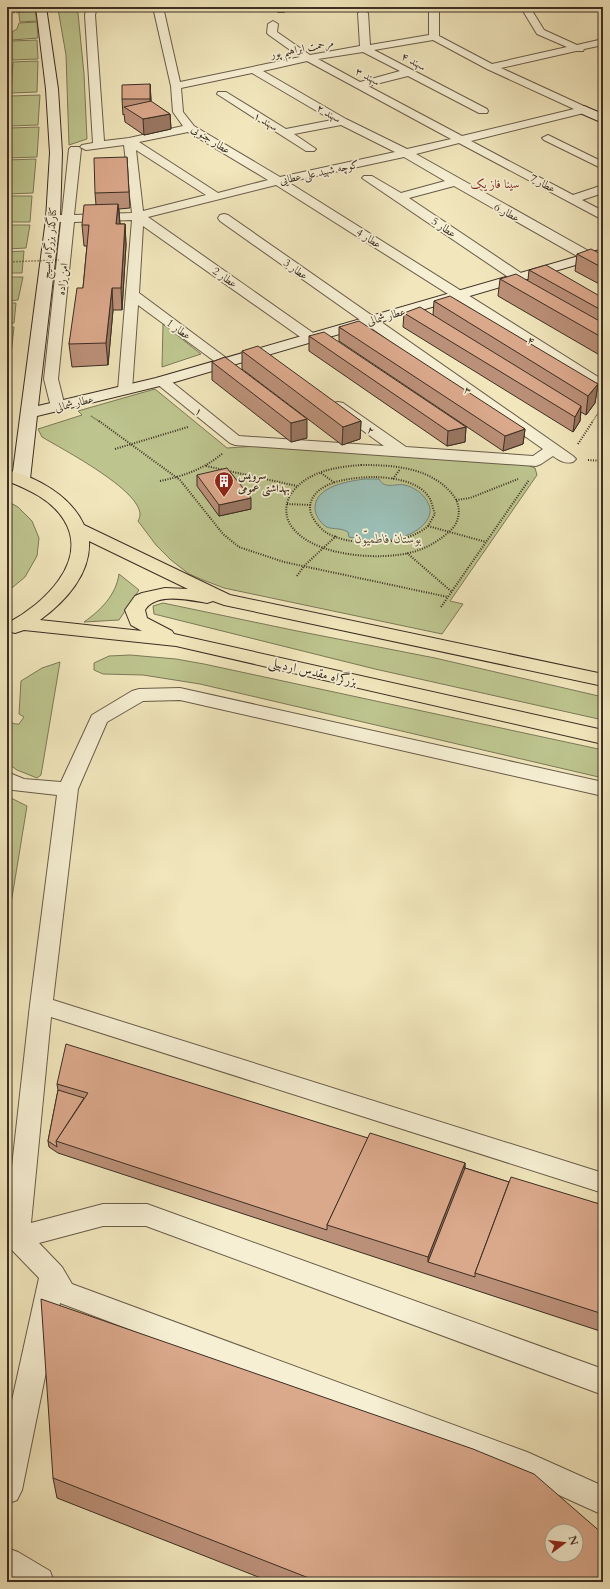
<svg xmlns="http://www.w3.org/2000/svg" width="610" height="1589" font-family="Cardo,Amiri,serif">
	<rect width="100%" height="100%" fill="#f1e6bc"/>
	<filter id="stains"><feTurbulence type="fractalNoise" baseFrequency=".005" numOctaves="4"/><feColorMatrix values="0 0 0 0 .2 0 0 0 0 .09 0 0 0 0 .02 0 0 0 .5 -.17"/></filter>
	<radialGradient id="worn" r=".72"><stop offset=".6" stop-color="#630" stop-opacity="0"/><stop offset="1" stop-color="#630" stop-opacity=".3"/></radialGradient>
	<g fill="#bdc48e" stroke="#7c7958">
		<path d="M34,7L37,21L20,22L18,8Z"/>
		<path d="M58,9L76,10L78,13L84,74L87,139L69,145L66,55Z"/>
		<path d="M37,22L38,38L12,40V32L17,29L19,23Z"/>
		<path d="M37,40L38,59L12,60V41Z"/>
		<path d="M38,61L37,92L11,93L13,62Z"/>
		<path d="M40,95L38,125L9,126L11,96Z"/>
		<path d="M39,127L37,157L7,158L10,128Z"/>
		<path d="M36,159L33,193L7,194V160Z"/>
		<path d="M7,196H32L30,222H7Z"/>
		<path d="M7,225H30L26,248L7,249Z"/>
		<path d="M24,251L22,273H7V252Z"/>
		<path d="M7,277H23L18,300L7,301Z"/>
		<path d="M7,303H16L14,323L7,324Z"/>
		<path d="M163,324L201,354L162,367Z"/>
		<path d="M7,327H14L7,392Z"/>
		<path d="M155,389L227,448L257,446L527,465L535,468L537,475L450,601L463,604L442,634L224,588L203,580L189,574L171,560L156,545L138,521C139,519 140,517 140,515C141,490 62,449 42,437L38,429L82,415L78,411Z"/>
		<path d="M7,501L18,507L32,521L39,538L37,556L25,577L7,592Z"/>
		<path d="M119,574L139,590L119,620L84,622C101,610 116,595 119,574Z"/>
		<path d="M163,603L297,631L435,658L603,697V720L375,669L154,614L153,606Z"/>
		<path d="M130,655L176,659L204,664L603,750V778L200,684L143,675L103,674L94,670V663L109,656Z"/>
		<path d="M60,662L41,775L37,778L17,770L7,763V721L15,724H19L24,717L19,714L21,681L42,668Z"/>
		<path d="M7,796L27,806L7,928Z"/>
	</g>
	<path fill="#9bbeb5" stroke="#75847b" d="M365,479H379C385,490 396,483 404,485C413,486 425,495 428,503C432,510 430,517 425,523C408,543 373,542 349,537L348,532C340,527 330,530 325,526C319,521 315,515 315,507C316,486 349,481 365,479Z"/>
	<g fill="none" stroke-linecap="round" stroke-linejoin="round">
		<g stroke="#695c49" stroke-width="2">
			<g id="street">
				<path d="M87,7H97L95,15L104,141L129,138L183,126L173,112L171,86L153,7H163L180,82L300,57L269,35L267,33L268,24L273,21L278,24L277,32L310,55L360,46L358,13L363,10L368,13L370,45L429,35V7H439V36L492,64L567,47L537,34L523,11L528,8L531,9L544,30L577,45L603,39V45L584,49L583,51H576L501,68L588,108L589,110L588,112L471,141L573,195L603,185V193L582,200L603,211V220L459,143L416,154L594,254L595,257L594,260H584L454,186L409,198L524,275L526,278L524,281H514L362,178L364,176H372L401,193L445,181L404,157L288,182L603,380V390L598,389L276,185L148,217L316,335L318,338L316,341L311,342L306,341L143,226L139,293L233,363L231,366L226,367L221,366L138,305L132,390L130,393L125,394L120,393L118,390L132,220L74,222L58,379L65,407L63,410L58,411L53,410L51,407L44,379L61,222H49L47,219L49,216L62,215L69,149L71,147H79L81,149L74,215L132,213L124,145L86,150L80,147L82,145L93,143L85,15ZM433,40L487,69L574,109L462,136L368,86L408,76L479,113H487L488,111L487,109L374,50ZM363,52L400,71L360,82L318,59ZM307,61L451,139L407,149L346,119L263,71ZM252,73L332,120L286,129L226,92H218L217,94L306,151H314L316,149L294,134L341,125L395,152L280,177L194,126L183,112L181,88ZM188,132L268,180L218,193L139,142ZM136,150L206,195L143,211Z"/>
				<path d="M276,7H286L284,12H278Z"/>
				<path d="M548,135L603,162V169L544,140L542,138Z"/>
				<path d="M224,214L228,215L573,456L576,459L573,462C565,464 560,461 553,456L541,464L536,466L235,445L230,443L157,384L155,381L157,378L162,377L167,378L239,436L384,446L333,409L331,406L333,403L338,402L343,403L406,447L533,456L543,449L220,221L218,218L220,215Z"/>
				<path d="M180,688L603,782V796L180,700L143,701L107,722L78,789L53,1000L603,1173V1193L51,1017L31,1223L103,1204H147L603,1369V1395L146,1226H103L39,1243L62,1267L72,1284L527,1452L603,1486V1515L519,1477L60,1303L22,1490L17,1500L7,1504V1423L39,1278L10,1248H7V1211L30,1005L57,795L13,790L7,786V772L24,779L61,782L92,715L132,691L139,689Z"/>
				<path d="M7,1548L18,1552L50,1571L54,1582H10L7,1580Z"/>
			</g>
		</g>
		<g stroke="#3c2e23" stroke-width="2">
			<g id="secondary">
				<path d="M36,7H46L58,89L62,153L60,219L38,406L156,378L603,249V257L168,384L37,416L30,479L27,483L21,484L15,483L12,479L46,219L50,153L46,89Z"/>
				<path d="M584,106L603,114V123L580,113L578,110L580,107Z"/>
			</g>
		</g>
		<g stroke="#3c2e23" stroke-width="2">
			<path id="highway" d="M7,470C37,477 71,496 84,525L230,595L603,674V686L224,605L213,601L207,603C189,600 156,592 145,610L147,618L172,631L174,634L603,730V744L176,646L24,630L15,633L8,631V623C42,605 90,562 64,520C52,500 28,489 7,481ZM89,541L188,589L165,588L142,593L135,596L125,610L131,625L142,631L40,620C65,602 91,574 89,541Z"/>
		</g>
		<g stroke="#3c2e23" stroke-width="1.5" stroke-dasharray="0.5 1" stroke-linecap="butt">
			<path d="M452,10L511,11"/>
			<path d="M548,11H603"/>
			<path d="M91,416L100,422"/>
			<path d="M592,422L603,406"/>
		</g>
		<g stroke="#3c2e23" stroke-width="2" stroke-dasharray="1 1.5" stroke-linecap="butt">
			<path d="M99,421L180,480L223,534L239,547L284,562L448,597"/>
			<path d="M578,444L593,421"/>
			<path d="M115,449L188,427"/>
			<path d="M588,460L603,461"/>
			<path d="M361,465C393,465 431,467 453,495C461,505 461,520 451,530C436,544 418,553 397,555C366,559 303,554 288,520C285,511 286,502 291,494C307,471 336,467 361,465Z"/>
			<path d="M206,466L297,486"/>
			<path d="M321,473L335,483"/>
			<path d="M376,477C394,478 420,481 430,499C432,503 433,509 435,514C432,518 430,524 427,527C404,546 348,548 324,531C318,526 310,516 310,508C311,480 356,477 376,477Z"/>
			<path d="M393,479L400,469"/>
			<path d="M160,481C184,476 204,469 223,453"/>
			<path d="M456,500L470,498L518,479"/>
			<path d="M287,504L311,505"/>
			<path d="M428,526L486,542"/>
			<path d="M407,553L452,592"/>
			<path d="M297,576L304,566L336,536"/>
			<path d="M441,607L529,480"/>
		</g>
		<use href="#street" fill="#f6efd3" fill-rule="evenodd"/>
		<use href="#secondary" fill="#f6efd3" fill-rule="evenodd"/>
		<use href="#highway" fill="#f1e6bc" fill-rule="evenodd"/>
		<g stroke="#3c2e23" stroke-width="1.5" stroke-dasharray="0.5 1" stroke-linecap="butt">
			<path d="M7,13L75,9"/>
			<path d="M7,262L59,260"/>
		</g>
	</g>
	<g fill="#bb9078" stroke="#3c2e23">
		<path d="M150,84L151,102L170,114L171,129L144,135L125,122L124,114L123,115L122,99Z"/>
		<path d="M127,157L130,208L119,209L120,224H125L126,245L122,310H113L108,365L72,367L69,344L83,288L87,246H84L82,225L96,205L95,193Z"/>
		<path d="M577,254L603,255V286L575,271Z"/>
		<path d="M529,270L603,298V357L498,296L500,279L528,280Z"/>
		<path d="M434,301L598,384L595,403L586,415L581,412L580,421L573,432L403,327L404,313L433,315Z"/>
		<path d="M339,327L525,429L523,444L503,451L339,341Z"/>
		<path d="M309,336L466,427L465,442L447,446L309,351Z"/>
		<path d="M242,351L361,421L360,439L342,445L242,369Z"/>
		<path d="M225,357L307,438L291,442L212,380V362Z"/>
		<path d="M197,475L251,509L219,516L197,486Z"/>
		<path d="M57,1084L368,1138L465,1163V1168L509,1182L603,1205V1332L58,1153L49,1147L48,1141L58,1090Z"/>
		<path d="M53,1478L603,1582H271L57,1498Z"/>
	</g>
	<g fill="#997661" stroke="#3c2e23">
		<path d="M150,84L151,99V114L150,99Z"/>
		<path d="M170,114L171,129L144,135L143,119Z"/>
		<path d="M118,204L120,225L116,224Z"/>
		<path d="M125,224L126,245L122,310L121,288Z"/>
		<path d="M112,288L113,310L108,365L106,343Z"/>
		<path d="M598,384L595,403L586,415L588,396Z"/>
		<path d="M581,406L580,421L573,432L575,417Z"/>
		<path d="M307,419V438L291,442V423Z"/>
		<path d="M361,421L360,439L342,445L343,427Z"/>
		<path d="M466,427L465,442L447,446L448,431Z"/>
		<path d="M525,429L523,444L503,451L505,436Z"/>
		<path d="M251,498V509L219,516V505Z"/>
		<path d="M465,1163L464,1180L428,1262V1257Z"/>
	</g>
	<g fill="#daa88b" stroke="#3c2e23" fill-rule="evenodd">
		<path d="M150,84V99H122V85Z"/>
		<path d="M151,101L170,114L143,119L124,107Z"/>
		<path d="M127,157L129,192L95,193L94,158Z"/>
		<path d="M118,204L116,224H125L121,288H112L106,343L69,344L77,288H83L89,225H82L84,205Z"/>
		<path d="M591,249L603,255V268L577,254Z"/>
		<path d="M546,265L603,298V311L529,270Z"/>
		<path d="M516,274L603,323V338L500,279Z"/>
		<path d="M450,296L598,384L588,396L434,301Z"/>
		<path d="M420,307L581,406L575,417L404,313Z"/>
		<path d="M359,321L525,429L505,436L339,327Z"/>
		<path d="M324,332L466,427L448,431L309,336Z"/>
		<path d="M258,346L361,421L343,427L242,351Z"/>
		<path d="M225,357L307,419L291,423L212,362Z"/>
		<path d="M227,468L251,498L219,505L197,475Z"/>
		<path d="M66,1044L368,1138L327,1225V1230L56,1141L88,1093L57,1084Z"/>
		<path d="M58,1090L84,1098L56,1141L57,1147L48,1141Z"/>
		<path d="M370,1133L465,1163L428,1257L327,1225Z"/>
		<path d="M465,1168L509,1182L475,1273V1277L428,1262Z"/>
		<path d="M511,1177L603,1205V1314L475,1273Z"/>
		<path d="M41,1299L473,1449L534,1474L603,1534V1582H319L53,1478ZM552,1531H576V1555H552Z"/>
	</g>
	<defs>
		<g id="building-pin" transform="scale(1)"><path d="M0 17L-7.5 6A9.5 9.5 0 1 1 7.5 6Z" fill="#8f2418" stroke="#f6efd3"/><path d="M-4-6H4V6H1V3H-1V6H-4ZM-2.5-4.3h1.7v1.8h-1.7ZM.8-4.3h1.7v1.8H.8ZM-2.5-1h1.7V.8h-1.7ZM.8-1h1.7V.8H.8Z" fill="#fff"/></g>
	</defs>
	<g fill-rule="evenodd">
		<use href="#building-pin" x="224" y="481"/>
	</g>
	<g text-anchor="middle" stroke-width="3.5" stroke-linejoin="round" paint-order="stroke">
		<g font-size="11" fill="#3c2e23" stroke="#f6efd3">
			<text transform="translate(302 48) rotate(-11)" y="4">مرحمت ابراهیم پور</text>
			<text transform="translate(414 61) rotate(28)" y="4">سهند ۴</text>
			<text transform="translate(368 76) rotate(28)" y="4">سهند ۳</text>
			<text transform="translate(329 113) rotate(30)" y="4">سهند ۲</text>
			<text transform="translate(266 121) rotate(31)" y="4">سهند ۱</text>
			<text transform="translate(211 139) rotate(33)" y="4">عطار جنوبی</text>
			<text transform="translate(319 172) rotate(-12)" y="4">کوچه شهید علی عطایی</text>
			<text transform="translate(543 183) rotate(28)" y="4">عطار 7</text>
			<text transform="translate(507 212) rotate(29)" y="4">عطار 6</text>
			<text transform="translate(444 227) rotate(34)" y="4">عطار 5</text>
			<text transform="translate(369 238) rotate(32)" y="4">عطار 4</text>
			<text transform="translate(49 243) rotate(-84)" y="4">کنارگذر بزرگراه بسیج</text>
			<text transform="translate(296 269) rotate(36)" y="4">عطار 3</text>
			<text transform="translate(225 277) rotate(35)" y="4">عطار 2</text>
			<text transform="translate(62 279) rotate(-84)" y="4">امن زاده</text>
			<text transform="translate(386 316) rotate(-16)" y="4">عطار شمالی</text>
			<text transform="translate(179 329) rotate(36)" y="4">عطار 1</text>
			<text transform="translate(531 340) rotate(32)" y="4">۴</text>
			<text transform="translate(468 390) rotate(35)" y="4">۳</text>
			<text transform="translate(74 403) rotate(-14)" y="4">عطار شمالی</text>
			<text transform="translate(199 411) rotate(39)" y="4">۱</text>
			<text transform="translate(371 430) rotate(36)" y="4">۲</text>
		</g>
		<g font-size="11" font-weight="bold" fill="#3c2e23" stroke="#f6efd3" text-anchor="start">
			<text x="238" y="479">سرویس<tspan x="238" dy="13">بهداشتی عمومی</tspan></text>
		</g>
		<g font-size="12" fill="#7a1f14" stroke="#f6efd3">
			<text x="495" y="188">سینا فاز یک</text>
		</g>
		<g font-size="13" font-style="italic" fill="#5c543e" stroke="#f6efd3">
			<text x="388" y="543">بوستان فاطمیّون</text>
		</g>
		<g font-size="13" fill="#3c2e23" stroke="#f6efd3">
			<text transform="translate(313 671) rotate(13)" y="5">بزرگراه مقدس اردبیلی</text>
		</g>
	</g>
	<rect width="610" height="1589" fill="none" stroke="#f1e6bc" stroke-width="24"/>
	<rect x="8" y="8" width="594" height="1573" fill="none" stroke="#3c2e23" stroke-width="2"/>
	<rect x="12" y="12" width="586" height="1565" fill="none" stroke="#3c2e23"/>
	<g transform="translate(564 1543) rotate(75)"><circle r="19" fill="#f6efd3" stroke="#aca28d"/>
	<path d="M0-3L7 15L0 10L-7 15Z" fill="#8f2418"/>
	<text y="-6" font-size="11" font-weight="bold" text-anchor="middle" fill="#3c2e23">N</text>
	</g>
	<rect width="100%" height="100%" filter="url(#stains)"/>
	<rect width="100%" height="100%" fill="url(#worn)"/>
</svg>
